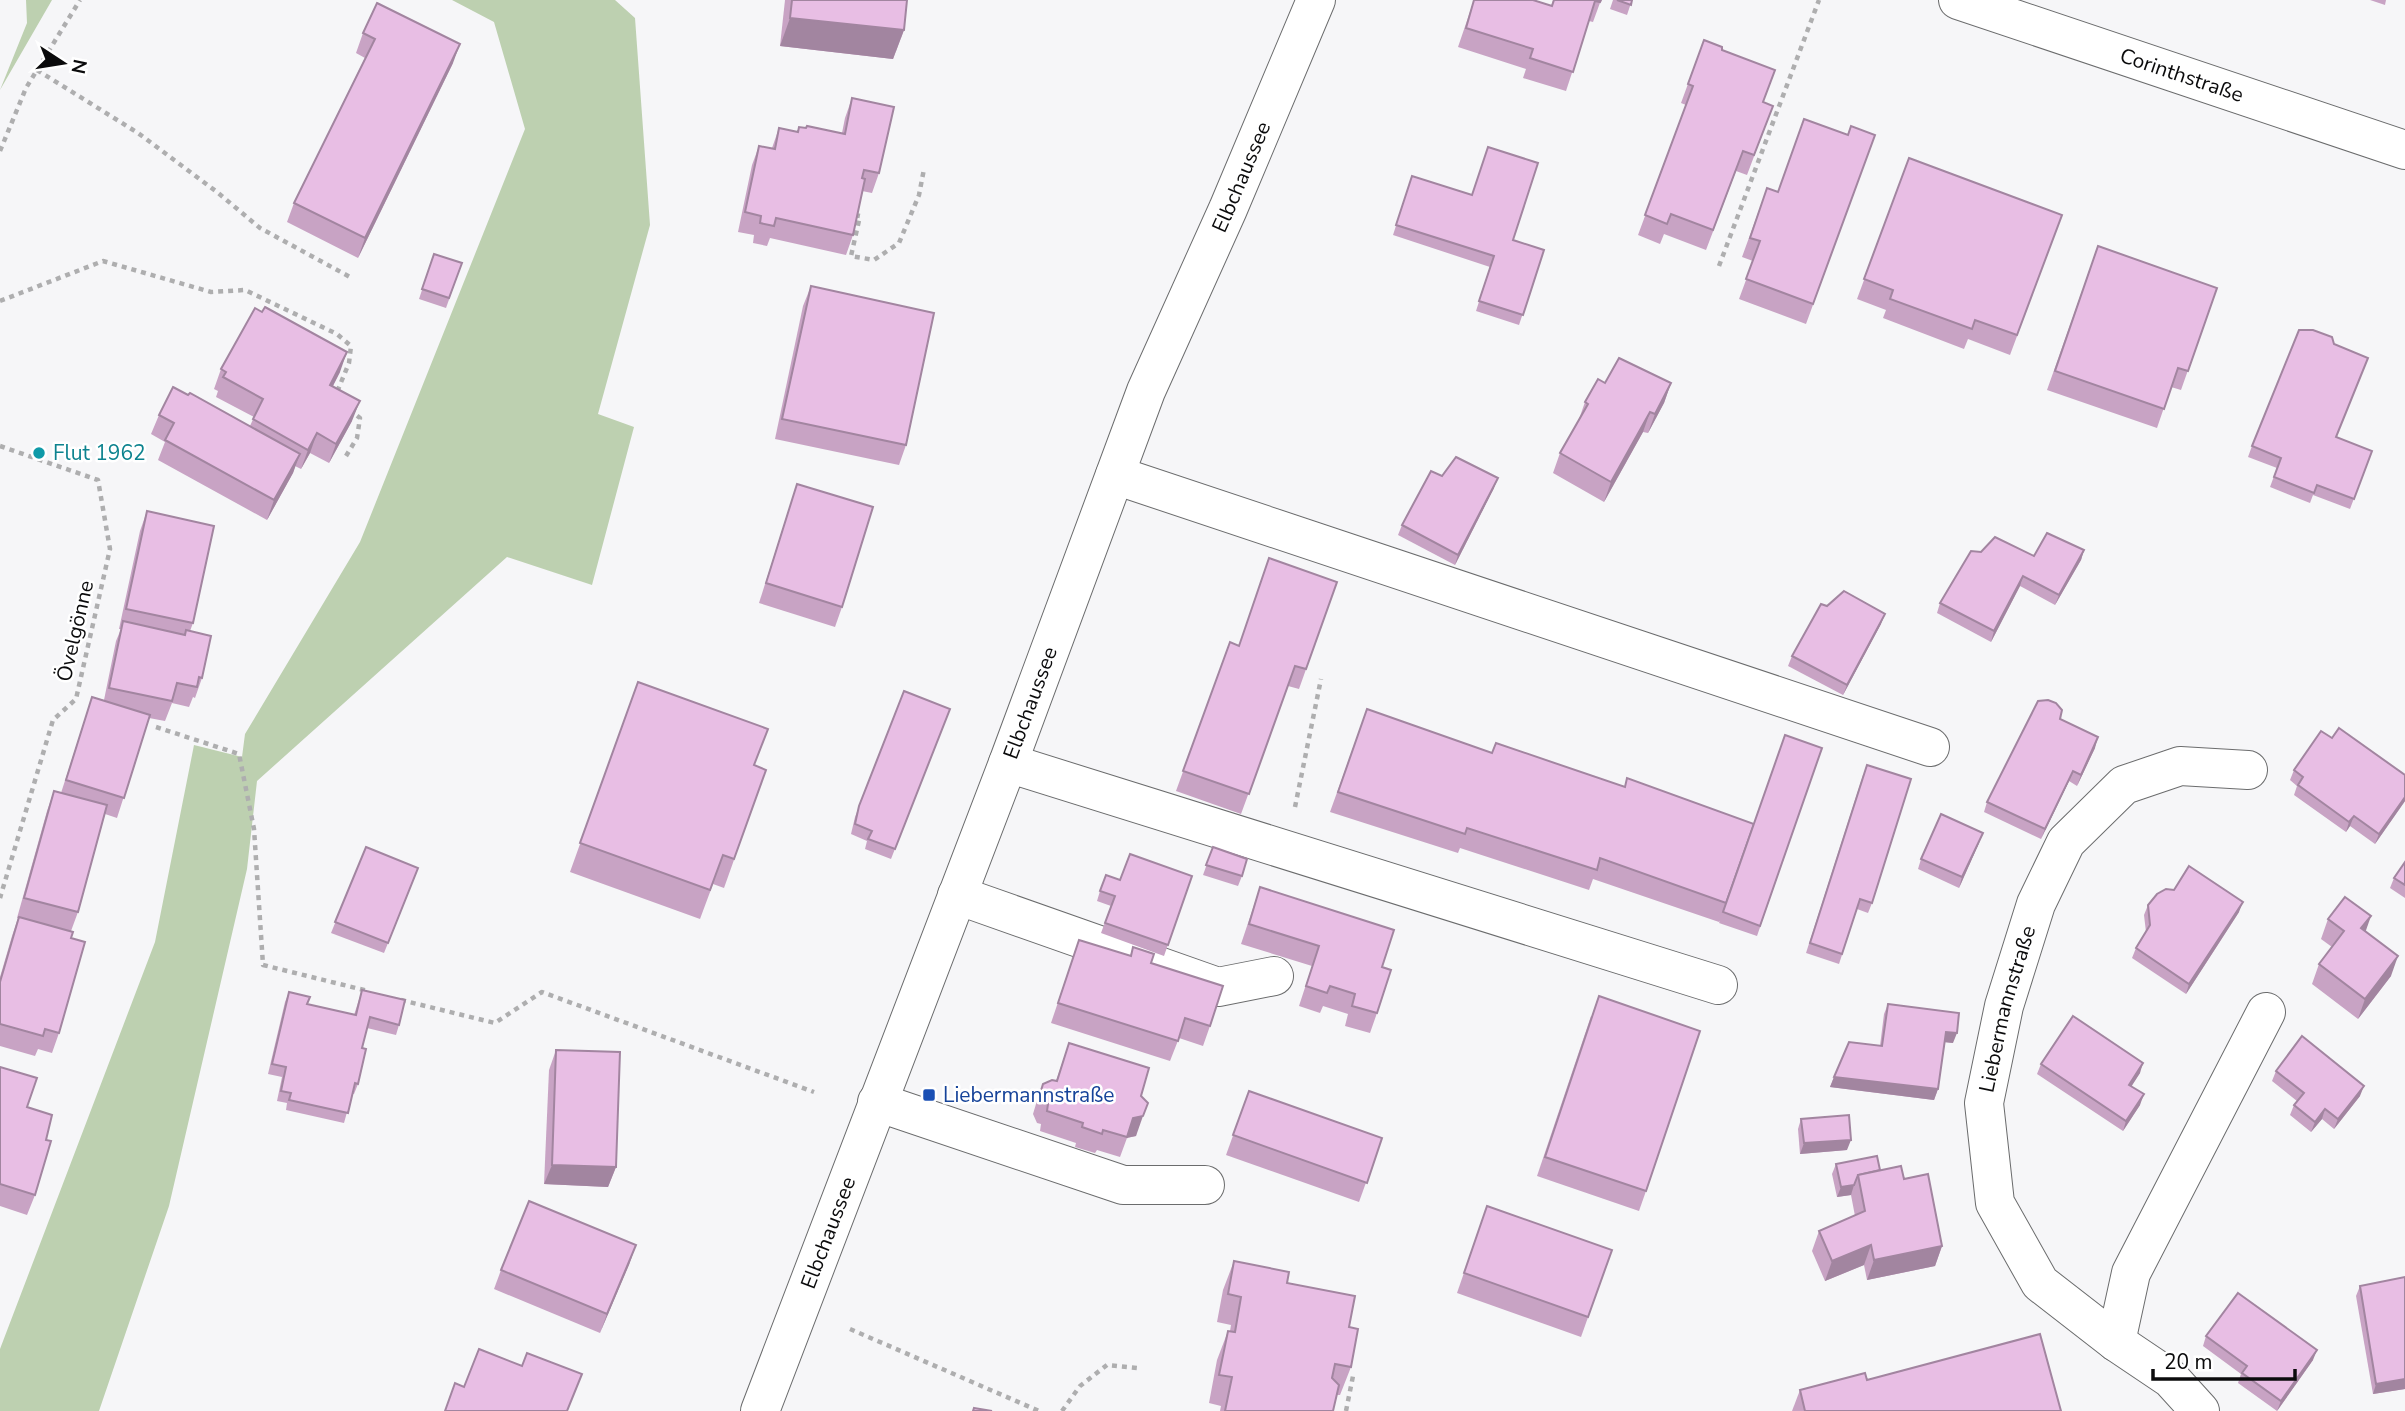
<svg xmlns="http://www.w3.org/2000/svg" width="2405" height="1411" font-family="'Nunito Sans',sans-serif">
	<rect width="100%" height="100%" fill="#f6f6f8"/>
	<g fill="#bdd0b0">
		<path d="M26,0H52L0,90L27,23Z"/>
		<path d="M452,0H615L635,18L650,225L598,414L634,427L592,585L507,557L257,781L247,869L169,1206L99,1411H0V1349L155,942L194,745L242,757L245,734L360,542L525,129L494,22Z"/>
	</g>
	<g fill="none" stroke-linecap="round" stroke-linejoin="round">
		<g stroke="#6b6c6d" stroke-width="40">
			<g id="minor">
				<path id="s1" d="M1958,0L2405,150"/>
				<path d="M1115,475L1930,747"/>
				<path d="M1008,763L1718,985"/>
				<path d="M957,895L1218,987L1274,976"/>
				<path d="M877,1102L1123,1185H1205"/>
				<path d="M2116,1342L2131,1273L2266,1012"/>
				<path id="s2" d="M2200,1411L2171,1379L2116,1342L2040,1283L1995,1203L1984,1103L2004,1006L2036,904L2066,842L2124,785L2180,766L2248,770"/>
			</g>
		</g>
		<g stroke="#6b6c6d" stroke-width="40">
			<g id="major">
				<path id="s3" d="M760,1411L1008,763L1146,391L1228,209L1316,0"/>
			</g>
		</g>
		<g stroke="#aeaeaf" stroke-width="4.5" stroke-dasharray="5 5" stroke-linecap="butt">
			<path d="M37,70L138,133L217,192L260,228L350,277"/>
			<path d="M0,151L26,88L80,0"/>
			<path d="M855,215L860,216L851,256L874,260L899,243L919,195L924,169"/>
			<path d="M1719,266L1819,0"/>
			<path d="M0,301L103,261L211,292L245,290L337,334L351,346L349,363L337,392"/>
			<path d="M0,446L98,480L110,549L76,699L53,720L0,898"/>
			<path d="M346,456L357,438L360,418L351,411"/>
			<path d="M156,727L239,754L254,829L263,965L368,991"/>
			<path d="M1295,807L1321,679"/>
			<path d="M401,1000L495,1023L542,992L814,1092"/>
			<path d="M850,1329L1039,1411"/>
			<path d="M1062,1411L1080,1386L1107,1365L1137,1368"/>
			<path d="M1346,1411L1353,1376"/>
		</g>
		<use href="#minor" stroke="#fff" stroke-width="38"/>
		<use href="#major" stroke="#fff" stroke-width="38"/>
	</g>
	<g fill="#c8a3c4">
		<path d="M785,0H907L904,30L893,59L780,46Z"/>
		<path d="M1474,0H1533L1551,6L1553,0H1601L1593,22L1589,21L1566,91L1523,78L1526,69L1458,47Z"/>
		<path d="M1613,0H1632L1627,15L1610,9Z"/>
		<path d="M2370,0H2386L2385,5Z"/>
		<path d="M363,33L453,63L358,258L287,222L294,203L365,58L356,53Z"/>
		<path d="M1704,40L1722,50L1763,102L1773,106L1747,175L1736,171L1706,250L1664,234L1660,244L1638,235L1686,105L1681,103Z"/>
		<path d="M852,98L879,173L872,193L862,191L853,235L846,255L770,238L767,246L753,243L754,235L738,232L752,165L759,146L772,148L779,128L797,132L799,127L842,133L845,118Z"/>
		<path d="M1851,126L1875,135L1806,324L1739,299L1753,261L1742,257L1767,188L1778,192L1847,135Z"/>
		<path d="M1909,158L2062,215L2010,355L1968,339L1964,349L1883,318L1886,310L1857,299Z"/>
		<path d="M1412,176L1513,240L1544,250L1519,325L1476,311L1490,267L1393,235Z"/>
		<path d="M2098,246L2217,288L2181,390L2171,387L2157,428L2047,390Z"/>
		<path d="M434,254L462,263L446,308L419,299Z"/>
		<path d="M811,286L906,445L899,465L775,439L803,306Z"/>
		<path d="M221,369L340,372L333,386L352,421L329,463L310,453L301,469L295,466L293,473L267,520L158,460L165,442L151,434L159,415L250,426L254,417L216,397L218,391L214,389Z"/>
		<path d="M1605,383H1671L1664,403L1648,433L1643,432L1604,502L1553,473L1560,453L1578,422L1585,402Z"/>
		<path d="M2336,438L2372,451L2350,509L2313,495L2310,503L2270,487L2277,468L2248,457L2252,446Z"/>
		<path d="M1442,476L1494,488L1455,565L1398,535L1402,525Z"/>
		<path d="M797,484L842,607L835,627L759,603Z"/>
		<path d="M147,511L193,623L190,631L202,678L195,698L193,697L189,707L172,703L165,721L149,718L117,818L105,814L78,912L71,931L59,1033L52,1053L38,1049L35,1056L0,1046V977L12,936L18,918H17L47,811L54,791L61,793L92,697L104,700L116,641L121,629H119L140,531Z"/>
		<path d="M2084,550L2081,560L2055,605L2020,586L1991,642L1937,613L1940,603L1981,552L2034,556Z"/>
		<path d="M1337,582L1299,689L1288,686L1241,814L1176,791L1230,642L1239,646Z"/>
		<path d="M1827,606L1881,624L1843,695L1788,666L1792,656Z"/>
		<path d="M638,682L755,765L766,770L724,888L713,884L700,919L570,872Z"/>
		<path d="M904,691L950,709L891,859L865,849L867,841L851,834L855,817Z"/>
		<path d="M1367,709L1492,753L1624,786L1754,824L1822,748L1757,936L1719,923L1720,921L1719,922L1593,879L1589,890L1460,848L1458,853L1330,812Z"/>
		<path d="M2060,719L2095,748L2077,786L2069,781L2041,839L1984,812L1987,802Z"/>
		<path d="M2332,738L2405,775V801L2375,844L2350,826L2346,832L2294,795L2297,786L2290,780L2294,770Z"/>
		<path d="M1863,775L1872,903L1868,913L1857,909L1839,964L1806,953Z"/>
		<path d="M1979,843L1959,888L1918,869L1921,859Z"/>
		<path d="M366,847L418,868L384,953L331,933Z"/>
		<path d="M1213,847L1242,876L1238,886L1203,875Z"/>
		<path d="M2405,862V898L2390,888L2394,878Z"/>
		<path d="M1192,876L1164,956L1101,933L1111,906L1097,901L1100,891L1120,880Z"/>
		<path d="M1260,887L1382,967L1377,1013L1370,1033L1345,1026L1348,1014L1323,1006L1320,1013L1299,1006L1312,966L1241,944Z"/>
		<path d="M2148,905L2239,912L2186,994L2132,958L2136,948L2146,932L2144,915Z"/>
		<path d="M2328,919L2365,931L2391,976L2358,1019L2312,984L2319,964L2332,947L2321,939Z"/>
		<path d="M1079,940L1130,956L1133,947L1151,963L1210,1026L1203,1046L1179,1038L1170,1061L1051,1023Z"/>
		<path d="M362,990L399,1025L396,1035L367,1028L362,1048L358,1084L354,1094H352L344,1123L286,1110L287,1103L277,1101L282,1077L268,1074L285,1002L289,992L307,1004L354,1015Z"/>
		<path d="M1888,1004L1953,1043L1945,1042L1938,1089L1934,1100L1830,1087L1834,1077L1880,1046L1884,1014Z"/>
		<path d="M1591,1016L1646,1191L1639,1211L1537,1176Z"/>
		<path d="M1069,1043L1141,1096L1136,1136L1127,1138L1120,1157L1097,1150L1095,1153L1075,1147L1076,1143L1040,1131L1041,1124L1037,1123L1033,1114L1036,1104L1043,1084L1056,1081Z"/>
		<path d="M556,1050L616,1167L608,1187L544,1184L549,1070Z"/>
		<path d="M2041,1064L2140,1073L2131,1086L2140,1105L2123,1131L2037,1074Z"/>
		<path d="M0,1067L27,1107L46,1140L35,1195L27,1215L0,1206Z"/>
		<path d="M2276,1071L2360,1096L2334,1129L2322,1119L2311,1132L2290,1115L2294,1105L2297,1101L2272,1081Z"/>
		<path d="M1249,1091L1382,1138L1359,1202L1226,1155Z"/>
		<path d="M1801,1119L1847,1150L1800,1154L1798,1129Z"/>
		<path d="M1836,1164L1880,1170L1904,1179L1942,1246L1935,1266L1867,1280L1864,1265L1825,1281L1812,1251L1819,1231L1855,1216L1851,1195L1837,1197L1832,1174Z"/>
		<path d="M1487,1206L1612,1250L1581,1337L1457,1293Z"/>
		<path d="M636,1245L600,1333L494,1289L501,1270Z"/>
		<path d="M1234,1261L1287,1283L1349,1327L1351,1367L1340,1395H1337L1333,1411H1220L1221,1406L1209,1403L1217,1360L1228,1331H1230L1231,1325L1217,1322L1223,1290Z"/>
		<path d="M2405,1277V1389L2373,1394L2356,1296L2360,1286Z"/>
		<path d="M2206,1336L2313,1360L2277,1411L2238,1383L2241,1374L2203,1346Z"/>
		<path d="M1800,1390L1805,1411H1792Z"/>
	</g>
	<g fill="#a285a0">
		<path d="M790,18L904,30L893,59L780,46Z"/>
		<path d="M460,44L453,63L358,258L365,238Z"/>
		<path d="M347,352L340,372L323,405L330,385Z"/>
		<path d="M1671,383L1664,403L1648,433L1655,414Z"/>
		<path d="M360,401L352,421L329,463L336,444Z"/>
		<path d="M1650,412L1643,432L1604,502L1611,482Z"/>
		<path d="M317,433L310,453L301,469L308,450Z"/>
		<path d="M300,454L293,473L267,520L274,500Z"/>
		<path d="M1498,478L1494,488L1455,565L1458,555Z"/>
		<path d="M2084,550L2081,560L2055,605L2059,595Z"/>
		<path d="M2023,576L2020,586L1991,642L1994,631Z"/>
		<path d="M1885,614L1881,624L1843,695L1847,685Z"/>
		<path d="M2098,737L2095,748L2077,786L2081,775Z"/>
		<path d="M2073,771L2069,781L2041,839L2045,829Z"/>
		<path d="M2405,797V801L2375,844L2379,834Z"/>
		<path d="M2354,816L2350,826L2346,832L2349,822Z"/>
		<path d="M1983,833L1979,843L1959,888L1962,877Z"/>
		<path d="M2243,902L2239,912L2186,994L2189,984Z"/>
		<path d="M2371,916L2364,936L2361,928Z"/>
		<path d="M2398,956L2391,976L2358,1019L2365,999Z"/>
		<path d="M1946,1032L1957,1033L1953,1043L1943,1042Z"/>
		<path d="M2143,1063L2140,1073L2126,1095L2129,1085Z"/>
		<path d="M1834,1077L1938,1089L1934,1100L1830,1087Z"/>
		<path d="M2364,1086L2360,1096L2334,1129L2338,1119Z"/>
		<path d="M2144,1094L2140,1105L2123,1131L2126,1121Z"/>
		<path d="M2325,1109L2322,1119L2311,1132L2315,1122Z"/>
		<path d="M1143,1116L1136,1136L1126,1138L1133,1118Z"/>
		<path d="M1851,1140L1847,1150L1800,1154L1804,1143Z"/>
		<path d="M552,1165L616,1167L608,1187L544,1184Z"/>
		<path d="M1854,1185L1851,1195L1837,1197L1841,1187Z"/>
		<path d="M636,1245L629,1265L600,1333L607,1314Z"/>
		<path d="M1871,1245L1864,1265L1825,1281L1832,1261Z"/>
		<path d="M1942,1246L1935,1266L1867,1280L1874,1260Z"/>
		<path d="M2317,1350L2313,1360L2277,1411L2281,1401Z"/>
		<path d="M2405,1379V1389L2373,1394L2376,1384Z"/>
	</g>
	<g fill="#e8bee4" stroke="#a285a0" stroke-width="2">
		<path d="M792,0H907L904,30L790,18Z"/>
		<path d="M1474,0H1533L1552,6L1554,0H1601L1600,2L1595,1L1573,72L1530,58L1533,49L1466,28Z"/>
		<path d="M1617,0H1632L1631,5Z"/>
		<path d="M377,3L460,44L365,238L294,203L375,39L363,33Z"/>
		<path d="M1704,40L1722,47V50L1775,70L1763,102L1773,106L1754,155L1743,151L1713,230L1671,214L1667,224L1645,215L1693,86L1688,84Z"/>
		<path d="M852,98L894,107L879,173L864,170L862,178L865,179L853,235L776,218L774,226L760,223L761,216L745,212L759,146L775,149L779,128L798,132L799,127L806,128L807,126L845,134Z"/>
		<path d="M1804,119L1848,135L1851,126L1875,135L1813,304L1746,279L1760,241L1750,238L1767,188L1778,192Z"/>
		<path d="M1488,147L1538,163L1513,240L1544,250L1523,315L1479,301L1494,256L1396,225L1412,176L1472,195Z"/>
		<path d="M1909,158L2062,215L2017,335L1975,320L1972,329L1890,299L1893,290L1864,279Z"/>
		<path d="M2098,246L2217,288L2188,371L2178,368L2164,409L2055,371Z"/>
		<path d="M434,254L462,263L449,298L422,289Z"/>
		<path d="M811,286L934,313L906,445L782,419Z"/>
		<path d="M265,307L347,352L330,385L360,401L336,444L317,433L308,450L253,419L263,399L223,377L226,372L221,369L255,308L262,312Z"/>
		<path d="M2299,330H2313L2332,337L2334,344L2368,358L2336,437L2372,451L2354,499L2317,485L2314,493L2274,477L2281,458L2252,446Z"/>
		<path d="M1619,358L1671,383L1655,414L1650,412L1611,482L1560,453L1588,404L1585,402L1598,379L1605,383Z"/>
		<path d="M173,387L188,395L190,393L300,454L274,500L165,440L174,423L159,415Z"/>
		<path d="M1456,457L1498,478L1458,555L1402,525L1431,471L1442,476Z"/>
		<path d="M797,484L873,507L842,607L766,583Z"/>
		<path d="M147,511L214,526L193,623L126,609Z"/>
		<path d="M2047,533L2084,550L2059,595L2023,576L1994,631L1940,603L1971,551L1981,552L1995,537L2034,556Z"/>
		<path d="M1269,558L1337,582L1306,669L1295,666L1249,794L1183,771L1230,642L1239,646Z"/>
		<path d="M1844,591L1885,614L1847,685L1792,656L1821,604L1827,606Z"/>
		<path d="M123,621L185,635L186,630L211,636L202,678L199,677L197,687L177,683L172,701L109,688Z"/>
		<path d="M638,682L768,729L754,765L766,770L734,859L723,855L710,890L580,843Z"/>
		<path d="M904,691L950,709L895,849L868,839L872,831L855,824L859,806Z"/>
		<path d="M92,697L150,715L124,798L66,780Z"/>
		<path d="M2048,700L2056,703L2062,710L2060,719L2098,737L2081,775L2073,771L2045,829L1987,802L2038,701Z"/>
		<path d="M1367,709L1492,753L1496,743L1625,787L1627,778L1754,824L1726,903L1600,858L1597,870L1467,828L1465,834L1338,792Z"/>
		<path d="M2339,728L2405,775V797L2379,834L2354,816L2349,822L2298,785L2303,777L2294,770L2321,731L2332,738Z"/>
		<path d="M1785,735L1822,748L1760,926L1723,912Z"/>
		<path d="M1867,765L1911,779L1872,903L1860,899L1842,954L1810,943Z"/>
		<path d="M54,791L107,805L78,912L24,898Z"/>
		<path d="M1941,814L1983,833L1962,877L1921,859Z"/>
		<path d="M366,847L418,868L388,943L335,922Z"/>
		<path d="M1213,847L1247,859L1242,876L1206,865Z"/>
		<path d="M1130,854L1192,876L1168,945L1105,923L1115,896L1100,891L1106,875L1120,880Z"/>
		<path d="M2405,862V885L2394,878Z"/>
		<path d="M2189,866L2243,902L2189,984L2136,948L2150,925L2148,905L2157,894L2166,889L2174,890Z"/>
		<path d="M1260,887L1394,930L1382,967L1391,970L1377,1013L1352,1006L1355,994L1330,986L1327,993L1306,986L1319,946L1249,924Z"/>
		<path d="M2345,897L2371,916L2361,928L2398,956L2365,999L2319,964L2344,931L2328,919Z"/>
		<path d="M19,917L73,932L71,938L85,942L59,1033L45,1029L43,1036L0,1024V982Z"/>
		<path d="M1079,940L1131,956L1133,947L1154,954L1151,963L1223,986L1210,1026L1185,1018L1178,1041L1058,1003Z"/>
		<path d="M362,990L405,1000L399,1025L370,1017L362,1048L366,1049L358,1084L355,1083L348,1113L289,1100L291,1093L281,1091L286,1067L272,1064L289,992L310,997L307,1004L356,1015Z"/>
		<path d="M1599,996L1700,1031L1646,1191L1545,1157Z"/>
		<path d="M1888,1004L1959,1013L1957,1033L1946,1032L1938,1089L1834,1077L1849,1042L1882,1046Z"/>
		<path d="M2073,1016L2143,1063L2129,1085L2144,1094L2126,1121L2041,1064Z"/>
		<path d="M2302,1036L2364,1086L2338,1119L2325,1109L2315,1122L2294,1105L2304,1093L2276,1071Z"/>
		<path d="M1069,1043L1149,1068L1141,1096L1148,1103L1143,1116L1133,1118L1127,1137L1103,1130L1102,1134L1082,1127L1083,1123L1047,1111L1048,1104L1045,1103L1040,1094L1043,1084L1052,1080L1057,1081Z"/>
		<path d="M556,1050L620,1052L616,1167L552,1165Z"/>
		<path d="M0,1067L37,1078L27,1107L52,1115L46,1140L51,1141L35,1195L0,1184Z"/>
		<path d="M1249,1091L1382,1138L1367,1183L1233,1135Z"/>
		<path d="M1849,1115L1851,1140L1804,1143L1801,1119Z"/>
		<path d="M1877,1156L1880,1170L1858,1175L1854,1185L1841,1187L1836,1164Z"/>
		<path d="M1901,1166L1904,1179L1928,1174L1942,1246L1874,1260L1871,1245L1832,1261L1819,1231L1865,1211L1858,1175Z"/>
		<path d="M529,1201L636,1245L607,1314L501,1270Z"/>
		<path d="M1487,1206L1612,1250L1588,1317L1464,1273Z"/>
		<path d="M1234,1261L1289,1272L1287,1283L1355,1296L1349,1327L1358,1329L1351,1367L1335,1364L1332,1378L1339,1385L1333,1411H1225L1232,1377L1219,1375L1228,1331L1235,1332L1241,1297L1228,1294Z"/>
		<path d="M2405,1277V1379L2376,1384L2360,1286Z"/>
		<path d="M2238,1293L2317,1350L2281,1401L2242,1373L2247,1366L2206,1336Z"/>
		<path d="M2040,1334L2061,1411H1805L1800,1390L1865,1373L1867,1380Z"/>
		<path d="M479,1349L522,1366L527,1353L582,1374L567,1411H445L455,1383L464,1387Z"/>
		<path d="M974,1408L992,1411H973Z"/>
	</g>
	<circle fill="#0f9aa8" stroke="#fff" stroke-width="2.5" cx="39" cy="453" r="7"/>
	<rect fill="#1a4fb4" stroke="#fff" stroke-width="2.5" x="922" y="1088" width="14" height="14" rx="3.5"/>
	<g text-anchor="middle" stroke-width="5" stroke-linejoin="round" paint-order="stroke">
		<g font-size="21" fill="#0b0b0c" stroke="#fff">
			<text dy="7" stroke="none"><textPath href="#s1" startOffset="236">Corinthstraße</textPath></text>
			<text dy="7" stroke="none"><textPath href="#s3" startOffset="1325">Elbchaussee</textPath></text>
			<text transform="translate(75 631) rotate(-77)" y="7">Övelgönne</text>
			<text dy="7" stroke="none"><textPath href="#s3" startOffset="758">Elbchaussee</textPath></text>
			<text dy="7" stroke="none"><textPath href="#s2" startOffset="495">Liebermannstraße</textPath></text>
			<text dy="7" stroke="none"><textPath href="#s3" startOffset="191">Elbchaussee</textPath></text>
		</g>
		<g font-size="21" fill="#0d838f" stroke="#fff" text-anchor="start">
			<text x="53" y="460">Flut 1962</text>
		</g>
		<g font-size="21" fill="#164399" stroke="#fff" text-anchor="start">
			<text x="943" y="1102">Liebermannstraße</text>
		</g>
	</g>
	<g transform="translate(63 63) rotate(102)" stroke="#ffffff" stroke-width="5" paint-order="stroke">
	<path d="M0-5L12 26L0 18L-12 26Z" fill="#0b0b0c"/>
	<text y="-10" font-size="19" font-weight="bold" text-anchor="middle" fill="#0b0b0c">N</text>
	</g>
	<path d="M2153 1369v10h142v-10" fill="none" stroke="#0b0b0c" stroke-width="3.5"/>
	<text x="2164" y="1369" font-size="21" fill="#0b0b0c" stroke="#ffffff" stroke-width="5" paint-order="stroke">20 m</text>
</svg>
